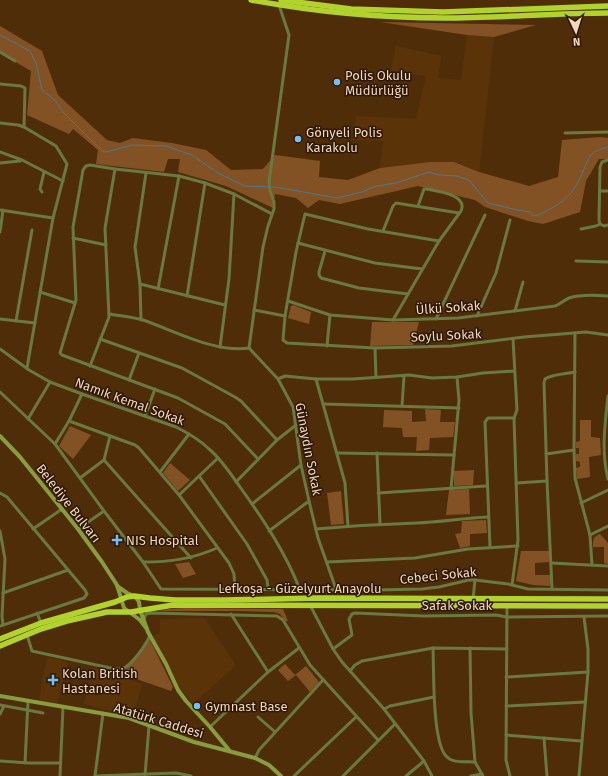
<svg xmlns="http://www.w3.org/2000/svg" width="608" height="776" font-family="'Fira Sans',sans-serif">
	<rect width="100%" height="100%" fill="#502d09"/>
	<g fill="#5b3309">
		<path d="M467,35L494,37L479,172L454,162H430L380,168L383,141L353,140L356,116L416,119L426,76L391,71L396,46L441,56L438,78L461,80Z"/>
		<path d="M204,618L236,665L193,704L186,694L181,690L153,636L160,633V619Z"/>
		<path d="M47,657L68,662L57,703L39,699Z"/>
		<path d="M93,667L142,684L133,717L84,704Z"/>
	</g>
	<g fill="#835224">
		<path d="M380,22L536,25L494,37L467,35Z"/>
		<path d="M0,26L42,51L58,95L107,140L120,143L133,138L172,143L206,150L231,170L263,169L275,155L320,161L319,177L348,180L380,168L430,162H454L479,172L529,186L558,177L562,140L600,137L608,138V159H599L586,181L580,212L543,224L528,221L485,207L475,200L418,186L340,204L319,200L308,208L296,198L275,194L273,208L226,186L178,172L180,159H168L164,172L96,164L98,150L73,129L69,134L27,115L31,71L0,53Z"/>
		<path d="M293,305L311,312L309,324L288,318L291,306Z"/>
		<path d="M372,322H419L413,345L370,346Z"/>
		<path d="M425,409L441,410L440,422H455L453,437L430,438L429,450L416,451L417,437H403L402,428L383,427L384,410L412,411V422L426,421Z"/>
		<path d="M580,420H591V437L600,438L601,455L589,457L590,477L577,479L576,468L580,467V462L576,461V454H579V448H576V442L580,441Z"/>
		<path d="M70,426L91,435L73,459L59,446Z"/>
		<path d="M170,463L190,480L178,491L163,473Z"/>
		<path d="M474,470L473,485L454,486V471Z"/>
		<path d="M469,489L470,514L446,515L449,490Z"/>
		<path d="M341,491L344,524L331,525L327,493Z"/>
		<path d="M486,520L487,533L470,534V546L460,548L455,534L461,533L462,521Z"/>
		<path d="M600,534L608,543V564L604,563V547H593C593,539 593,537 600,534Z"/>
		<path d="M521,551H549V562L535,563V575H551L550,586L533,585L516,581Z"/>
		<path d="M189,562L196,574L183,578L175,564Z"/>
		<path d="M184,608L283,609L288,621H285L280,614L274,612L241,611H159L169,609Z"/>
		<path d="M149,638L173,687L171,691L122,674Z"/>
		<path d="M285,664L295,675L306,666L319,682L310,692L296,675L288,681L278,670Z"/>
	</g>
	<g fill="none" stroke-linecap="round" stroke-linejoin="round">
		<path stroke="#497a90" stroke-width="1" d="M0,35L30,51L36,63L42,90L55,100L63,112L102,151L106,152L132,145L166,146L192,155L218,173L245,186L275,187L337,198L362,192L376,186L396,183L429,172L438,175L457,176L469,180L488,203L517,210L530,212L533,216C541,215 544,212 550,209C569,199 576,189 584,169C586,165 588,158 591,155C595,150 602,149 608,147"/>
		<g stroke="#6a7940" stroke-width="3">
			<path d="M0,52L15,61"/>
			<path d="M0,84L21,86L25,88L24,127"/>
			<path d="M0,123L18,125L24,127L56,146L67,164L53,218L27,368"/>
			<path d="M565,133L608,132"/>
			<path d="M0,152L22,160L63,181"/>
			<path d="M0,163L20,161"/>
			<path d="M600,191H608"/>
			<path d="M42,192L40,189L44,172"/>
			<path d="M0,210L53,218"/>
			<path d="M600,224L599,220L600,167L602,162L608,160"/>
			<path d="M600,224L604,226L608,225"/>
			<path d="M581,229L596,226L600,224"/>
			<path d="M383,231L393,206L396,203L459,213"/>
			<path d="M0,232L3,210"/>
			<path d="M73,238L106,245"/>
			<path d="M439,241L368,229L305,214L296,252L285,316L283,340L287,343L375,348L452,346L524,337L586,332L608,335"/>
			<path d="M298,243L375,263L422,269"/>
			<path d="M325,251L319,272V275L321,278L359,288L408,294"/>
			<path d="M576,261L608,262"/>
			<path d="M140,284L225,305"/>
			<path d="M158,289L179,176"/>
			<path d="M40,292L75,303"/>
			<path d="M187,296L205,183"/>
			<path d="M288,301L330,315L393,320L458,318L555,306C561,304 564,300 569,298C581,294 596,295 608,296"/>
			<path d="M254,310L285,316"/>
			<path d="M515,311L523,282"/>
			<path d="M109,314C120,316 132,317 143,320C175,331 215,353 249,348L278,379L293,407L301,465L309,501L318,538L336,589"/>
			<path d="M477,316L496,273L510,220"/>
			<path d="M0,319L35,323"/>
			<path d="M436,319L485,215"/>
			<path d="M141,320L140,284L135,247L146,173"/>
			<path d="M393,320L439,241L461,211C468,195 438,191 427,189H424L418,206"/>
			<path d="M16,321L32,230"/>
			<path d="M575,333L574,450L575,478L590,535L592,565"/>
			<path d="M100,339L182,368L235,397L241,401L277,440"/>
			<path d="M327,346L330,315"/>
			<path d="M220,347L229,279L234,194"/>
			<path d="M249,348L263,247L268,226L274,209V202L270,191L269,182L289,35L279,5"/>
			<path d="M375,348L376,377"/>
			<path d="M0,349L29,370L50,382L82,394L176,427C188,433 200,440 209,449C221,459 231,474 240,487C263,519 286,553 300,590"/>
			<path d="M90,366L109,317L105,228L115,169"/>
			<path d="M278,379L285,376L316,379H353L409,375L432,378L457,377L483,373L514,371"/>
			<path d="M316,379L345,483L348,526"/>
			<path d="M129,380L139,353"/>
			<path d="M0,392L55,444L104,511L143,562L161,589L374,590L422,589L439,587L469,580H475L508,584L528,589L608,590"/>
			<path d="M608,396C605,423 601,452 608,479"/>
			<path d="M324,404L459,408"/>
			<path d="M402,406L404,376"/>
			<path d="M145,416L155,389"/>
			<path d="M28,419L50,382"/>
			<path d="M69,421L135,445L139,448L179,495L229,563L234,574L235,589"/>
			<path d="M55,444L69,421L82,394"/>
			<path d="M337,453L454,455"/>
			<path d="M377,453L380,524"/>
			<path d="M546,454L574,450"/>
			<path d="M258,459L225,424L178,398L62,355L60,353L76,300L73,227L83,170L86,166L90,165L115,169L179,176L205,183L234,194L272,214"/>
			<path d="M104,460L191,558"/>
			<path d="M160,472L189,434"/>
			<path d="M199,476L247,544L267,580L268,589"/>
			<path d="M80,478L104,460L110,436"/>
			<path d="M236,482L277,440L296,425"/>
			<path d="M517,483L547,481"/>
			<path d="M451,489L459,400L457,377"/>
			<path d="M0,493L7,497L85,590L87,594L84,598L0,626"/>
			<path d="M378,493L486,486"/>
			<path d="M179,495L218,458"/>
			<path d="M581,503L608,490"/>
			<path d="M252,504L301,465"/>
			<path d="M33,529L62,509"/>
			<path d="M78,529L104,511"/>
			<path d="M316,529C350,526 384,524 417,523C441,522 464,518 488,517"/>
			<path d="M0,531L5,559L2,616L3,625"/>
			<path d="M269,531L309,501"/>
			<path d="M590,535L608,526"/>
			<path d="M490,547L485,422L488,418H514"/>
			<path d="M143,562C170,562 192,559 217,548"/>
			<path d="M327,562L415,558L468,549L518,546"/>
			<path d="M551,563L608,566"/>
			<path d="M512,585L518,540L514,418L517,410L513,339"/>
			<path d="M552,589L547,481L544,383L545,379C552,374 566,374 575,372"/>
			<path d="M3,593L68,570"/>
			<path d="M473,599L475,580"/>
			<path d="M310,605L333,649L342,662L384,709L424,761L432,776"/>
			<path d="M507,605L506,760L510,776"/>
			<path d="M37,613L41,623"/>
			<path d="M231,614L268,672"/>
			<path d="M144,619L146,614L151,613L277,616L283,620L310,665L378,740"/>
			<path d="M27,635L32,651L115,669C117,669 121,669 124,668C133,663 146,645 150,635"/>
			<path d="M433,648C434,670 432,741 446,756C453,764 466,761 475,762"/>
			<path d="M470,648L471,713L475,762L483,776"/>
			<path d="M333,649L352,635L349,619L352,614L355,613L424,616L496,615L507,617L608,616"/>
			<path d="M350,671L355,665L362,661L433,648L507,649"/>
			<path d="M506,677L588,672"/>
			<path d="M0,705L43,713"/>
			<path d="M506,706L585,702"/>
			<path d="M384,709L390,706L434,697"/>
			<path d="M0,714L4,706"/>
			<path d="M258,717L275,732"/>
			<path d="M210,727L268,672L299,648"/>
			<path d="M506,735L581,741"/>
			<path d="M544,738L547,776"/>
			<path d="M255,758L259,750L323,680"/>
			<path d="M0,761L29,763H60"/>
			<path d="M25,763L28,701"/>
			<path d="M145,775L149,726"/>
			<path d="M60,776L63,707"/>
			<path d="M95,776L176,773L191,776"/>
			<path d="M95,776L103,713"/>
			<path d="M294,776L356,717"/>
			<path d="M343,776L395,724"/>
			<path d="M406,776L424,761"/>
			<path d="M471,776L482,774"/>
			<path d="M579,776L588,672V649L584,617"/>
		</g>
		<g stroke="#879d3e" stroke-width="4">
			<path d="M0,436L20,457L78,529L102,562L117,585L124,608L140,620L147,629"/>
			<path d="M117,586L127,593L134,596L137,599L139,602L140,610L148,632L166,664L178,690L186,701L210,727L229,750"/>
			<path d="M0,696L129,718L194,742L255,758L269,765L281,776"/>
		</g>
		<g stroke="#b1d32d" stroke-width="5.5">
			<path d="M251,0C315,12 379,18 444,18C499,18 553,13 608,13"/>
			<path d="M281,0L351,9L443,12L608,6"/>
			<path d="M0,639L41,623L115,602L127,597L134,596L150,598L175,600H225L318,598L608,599"/>
			<path d="M0,646L41,629L67,621L107,612H131L173,605L608,606"/>
		</g>
	</g>
	<g fill="#74c0f6" stroke="#2c1806" stroke-width="1.5">
		<circle cx="337" cy="82" r="4"/>
		<circle cx="298" cy="139" r="4"/>
		<path d="M115 534h4v4h4v4h-4v4h-4v-4h-4v-4h4z"/>
		<path d="M51 674h4v4h4v4h-4v4h-4v-4h-4v-4h4z"/>
		<circle cx="197" cy="706" r="4"/>
	</g>
	<g text-anchor="middle" stroke-width="3" stroke-linejoin="round" paint-order="stroke">
		<g font-size="13" fill="#f2d6bf" stroke="#2c1806" text-anchor="start">
			<text x="345" y="80">Polis Okulu<tspan x="345" dy="15">Müdürlüğü</tspan></text>
			<text x="306" y="137">Gönyeli Polis<tspan x="306" dy="15">Karakolu</tspan></text>
			<text x="126" y="545">NIS Hospital</text>
			<text x="62" y="678">Kolan British<tspan x="62" dy="15">Hastanesi</tspan></text>
			<text x="205" y="711">Gymnast Base</text>
		</g>
		<g font-size="13" fill="#f2d6bf" stroke="#2c1806">
			<text transform="translate(448 307) rotate(-4)" y="5">Ülkü Sokak</text>
			<text transform="translate(446 335) rotate(-3)" y="5">Soylu Sokak</text>
			<text transform="translate(130 401) rotate(20)" y="5">Namık Kemal Sokak</text>
			<text transform="translate(309 449) rotate(79)" y="5">Günaydın Sokak</text>
			<text transform="translate(69 503) rotate(52)" y="5">Belediye Bulvarı</text>
			<text transform="translate(438 575) rotate(-6)" y="5">Cebeci Sokak</text>
			<text x="300" y="593">Lefkoşa - Güzelyurt Anayolu</text>
			<text x="457" y="610">Safak Sokak</text>
			<text transform="translate(159 720) rotate(17)" y="5">Atatürk Caddesi</text>
		</g>
	</g>
	<g transform="translate(576 32) rotate(176)" stroke="#2c1806" stroke-width="3" paint-order="stroke">
	<path d="M0-3L7 15L0 10L-7 15Z" fill="#f2d6bf"/>
	<text y="-6" font-size="11" font-weight="bold" text-anchor="middle" fill="#f2d6bf">N</text>
	</g>
</svg>
